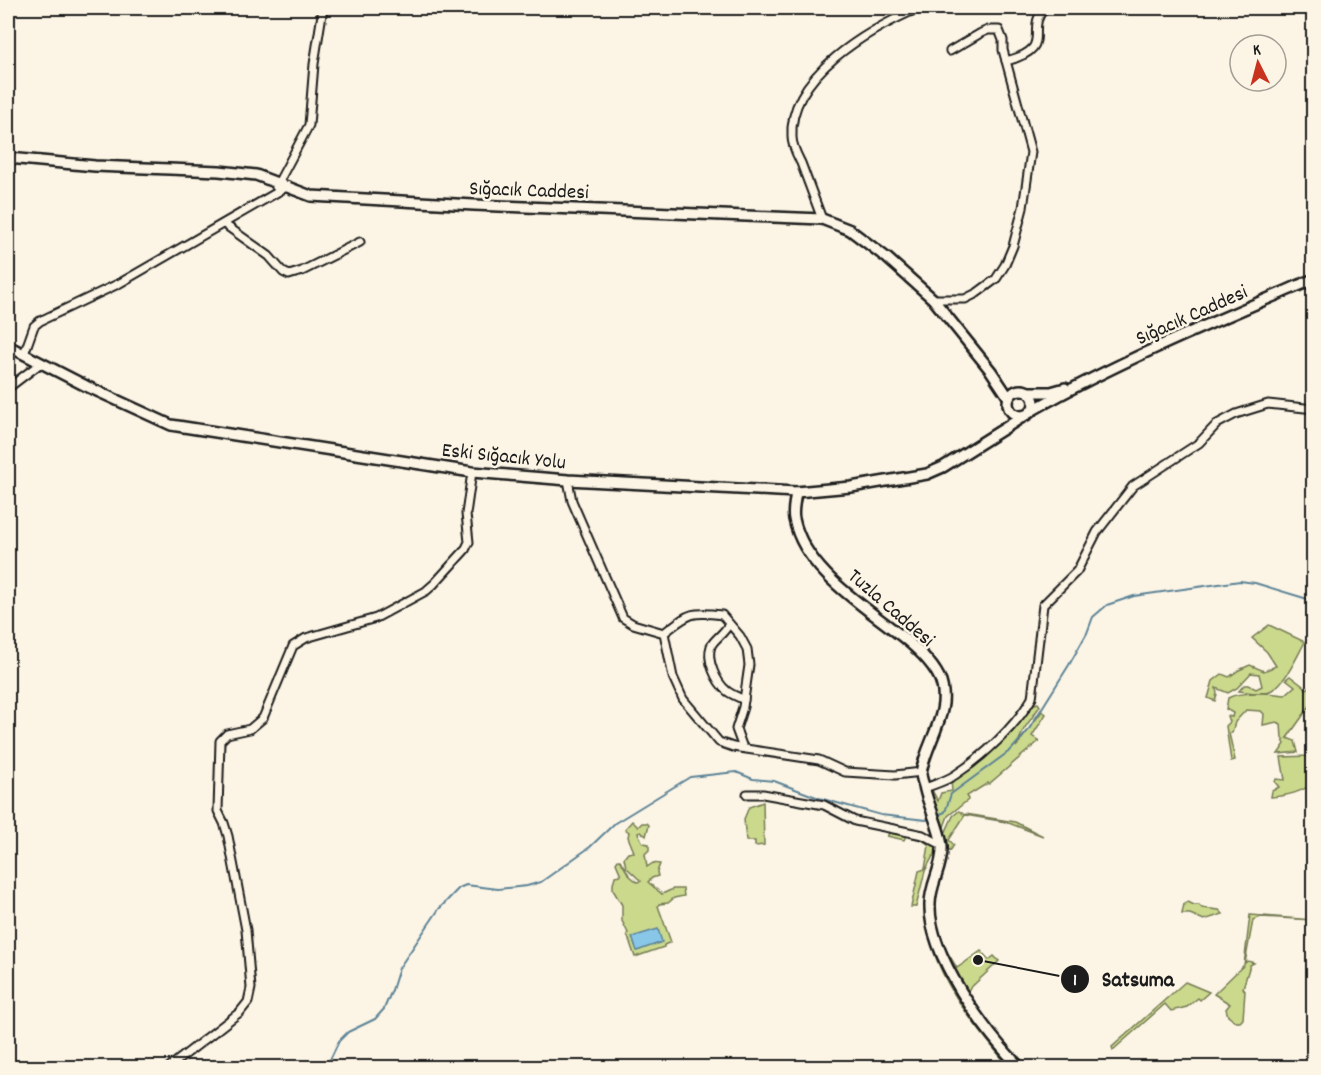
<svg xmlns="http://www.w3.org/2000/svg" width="1321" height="1075" font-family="Dekko,sans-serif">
	<rect width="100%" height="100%" fill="#fcf5e5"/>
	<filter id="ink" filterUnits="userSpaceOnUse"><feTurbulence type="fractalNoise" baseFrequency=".0167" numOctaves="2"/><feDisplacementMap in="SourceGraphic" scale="12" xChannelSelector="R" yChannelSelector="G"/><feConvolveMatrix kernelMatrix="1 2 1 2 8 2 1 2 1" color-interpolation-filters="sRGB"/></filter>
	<g filter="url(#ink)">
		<g fill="#cbd98c" stroke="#747a54" stroke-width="1.5">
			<path d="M1269,625L1305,642C1297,656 1287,681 1272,690C1263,695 1249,692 1239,691L1244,685H1248L1256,689L1262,686L1259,674L1251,673L1237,688L1228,693L1216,688L1217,694L1215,701L1208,698L1213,681L1222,674L1229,677L1239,670L1250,665L1264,671L1276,666L1267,652L1252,638Z"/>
			<path d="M1290,676L1307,689L1311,685L1313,688V704L1312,703L1287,738L1295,741L1298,752L1278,754L1285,744L1282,738L1281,724L1277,722L1263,725L1264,714L1261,711L1246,710L1235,722L1232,733H1229L1235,760L1231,761L1226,726L1230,722L1228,716L1232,717L1233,713L1226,709L1228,698C1241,691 1270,693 1285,695L1295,686L1286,679Z"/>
			<path d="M1038,703L1040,706L1024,729L1016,747L1042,711L1046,714L1032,736L1039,741L989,784L988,783L967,796L968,800L948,816L941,835L928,798L932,790L938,801L941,793L952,791L951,780L1001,742L1034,704Z"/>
			<path d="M1313,753V783C1301,793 1287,796 1271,797L1272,791L1279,787L1275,782L1276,779L1285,780L1281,757L1311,756Z"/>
			<path d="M763,802L764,845L755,846V841H746L744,819L749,807Z"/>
			<path d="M959,811L965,815L966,814L1015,822L1043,836L1006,822L965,815L949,840L954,845L950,851L942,840L953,816Z"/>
			<path d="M632,821L638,827L642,823H647L649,825L646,836L641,832L638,833L643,843L649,844V850L645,854L647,867L653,863L660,864L657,872L658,876L652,878L648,882L662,894L673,889H683L684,896L674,898L668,903L659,904L658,906L671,942L664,945V947L635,957L627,934L628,933L622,921V905L613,890V884L615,876L621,875L616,863L618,860H620L629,875L637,882L641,881L626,867L624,858L628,853L634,852L628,837L629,832L625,829Z"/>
			<path d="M892,830L921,837L939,850V858L933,856L925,871L916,907H911L919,871L925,869L929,845L922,840L906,836L904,840L887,836Z"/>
			<path d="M1188,902L1194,905H1199L1202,908L1219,910L1223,914L1204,920L1190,914H1182L1184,904Z"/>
			<path d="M1250,915L1313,920L1261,917L1253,920L1245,963L1248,961L1254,963L1250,965L1243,988L1245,991L1243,1019L1240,1022H1236L1228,1016L1226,1009L1230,1004L1214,994L1244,965Z"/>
			<path d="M930,929C950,977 974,1033 1014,1067L1008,1066C975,1026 938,982 928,930Z"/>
			<path d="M946,950L957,968L981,951L989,960L994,956L999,961L966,992L949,959L943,952Z"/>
			<path d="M1185,982L1209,992L1200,1000L1198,998L1187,1007L1171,1011L1165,1004L1113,1050L1112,1047Z"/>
		</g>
		<path fill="#89c7e9" stroke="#5d8397" stroke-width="1.5" d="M658,929L662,942L637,951L632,937Z"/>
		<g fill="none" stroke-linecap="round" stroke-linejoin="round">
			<g stroke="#5d8397" stroke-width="2">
				<path d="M938,815L945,812L951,794L1011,750L1027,732L1069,665L1087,633L1093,617L1107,605L1134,596L1240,581L1255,583L1314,601"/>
				<path d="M326,1068L339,1041L348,1032L375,1019L384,1009L392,990L399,968L439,909L459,888L466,885L498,889L527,886L541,882L590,847L615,823L690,777L736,772L753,779L774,781L819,798L881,815L926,820L932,817"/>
			</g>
			<g stroke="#1c1c1c" stroke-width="11">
				<g id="street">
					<path d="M1006,61C1057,48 1023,30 1045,8"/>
					<path d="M276,187L309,125L314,64L323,8"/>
					<path d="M822,219C815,200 808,182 801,163C797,155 792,146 792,137C788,75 870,29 919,8"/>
					<path d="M224,224L269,256L283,272L289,275L302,271L360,242"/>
					<path d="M933,299H965L977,293L996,279L1005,265L1013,246L1023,208L1031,152L1003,50V40L999,30H988L981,33L950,51"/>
					<path d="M24,354L34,326L40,321L120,283L288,186"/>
					<path d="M8,388L41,363"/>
					<path d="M568,480L572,501L623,618L633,624L664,633L673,677L683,699L719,742L733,747L819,760L845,772L895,775L922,772"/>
					<path d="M729,624C724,634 714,639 711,646C706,660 716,682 727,691C732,695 739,697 744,700"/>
					<path d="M664,633C689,614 689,611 722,615L740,636L747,649L749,665L743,707L736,729L743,748"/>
					<path d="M925,788C935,784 946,781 955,775C983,757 1015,727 1032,698L1043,605L1077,571L1097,532L1133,486L1199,443L1217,424L1236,414L1268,404L1314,409"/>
					<path d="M747,794H763L824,805L855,821L923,835L942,845"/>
					<path d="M168,1068L240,1012L248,1002L251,988L246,930L228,836L224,823L218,811L220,741L227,734L250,729L263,718L293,646L306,638L376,618L426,591L434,584L465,550L469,542L466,514L472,472"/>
				</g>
			</g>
			<g stroke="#1c1c1c" stroke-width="14">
				<g id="secondary">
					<path d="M8,158L95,166L219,171L256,175L311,196L474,205L822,219L850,230L887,258L933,299L991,371L1009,398"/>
					<path d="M8,346L86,386L171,425L472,472L568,480L796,492L851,487L927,474L943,467L1024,416"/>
					<circle cx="1021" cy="403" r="13"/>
					<path d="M1028,392H1051L1065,388"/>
					<path d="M1031,411C1121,360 1218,320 1314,279"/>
					<path d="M796,492C795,501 792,511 794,519C804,568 858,602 895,631C911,643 930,659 939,677C954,710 926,741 921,773C921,779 924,784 925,790C929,807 941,831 942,847C943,867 930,884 930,904C928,954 986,1035 1021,1068"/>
				</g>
			</g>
			<use href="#street" stroke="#fcf5e5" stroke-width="7"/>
			<use href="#secondary" stroke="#fcf5e5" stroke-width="9"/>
		</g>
	</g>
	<g text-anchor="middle" stroke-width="5" stroke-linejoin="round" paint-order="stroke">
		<g font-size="21" fill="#1c1c1c" stroke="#fcf5e5">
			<text transform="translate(529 189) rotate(2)" y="7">Sığacık Caddesi</text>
			<text transform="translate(1191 314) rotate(-24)" y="7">Sığacık Caddesi</text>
			<text transform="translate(504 455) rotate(6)" y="7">Eski Sığacık Yolu</text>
			<text transform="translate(892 607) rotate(41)" y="7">Tuzla Caddesi</text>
		</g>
	</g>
	<path fill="none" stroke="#1c1c1c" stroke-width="2" d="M978 960L1075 979"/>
	<g fill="#1c1c1c" stroke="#fcf5e5" stroke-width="2">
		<circle cx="978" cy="960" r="6"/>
		<circle cx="1075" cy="979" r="15"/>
	</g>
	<g font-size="18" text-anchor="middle" font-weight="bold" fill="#fff">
		<text x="1075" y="985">1</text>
	</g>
	<g font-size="22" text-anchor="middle" font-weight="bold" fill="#1c1c1c" stroke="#fcf5e5" stroke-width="5" stroke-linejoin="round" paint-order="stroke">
		<text x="1138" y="986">Satsuma</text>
	</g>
	<rect width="1321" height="1075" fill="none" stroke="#fcf5e5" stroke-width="30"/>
	<rect x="15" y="15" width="1291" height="1045" fill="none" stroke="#1c1c1c" stroke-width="2" filter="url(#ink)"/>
	<g transform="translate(1258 63) rotate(354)"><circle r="28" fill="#fcf5e5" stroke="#a29e95" stroke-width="1.5"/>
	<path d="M0-4.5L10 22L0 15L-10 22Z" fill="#c8321e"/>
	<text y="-9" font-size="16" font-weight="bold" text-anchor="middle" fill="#1c1c1c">K</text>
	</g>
</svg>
